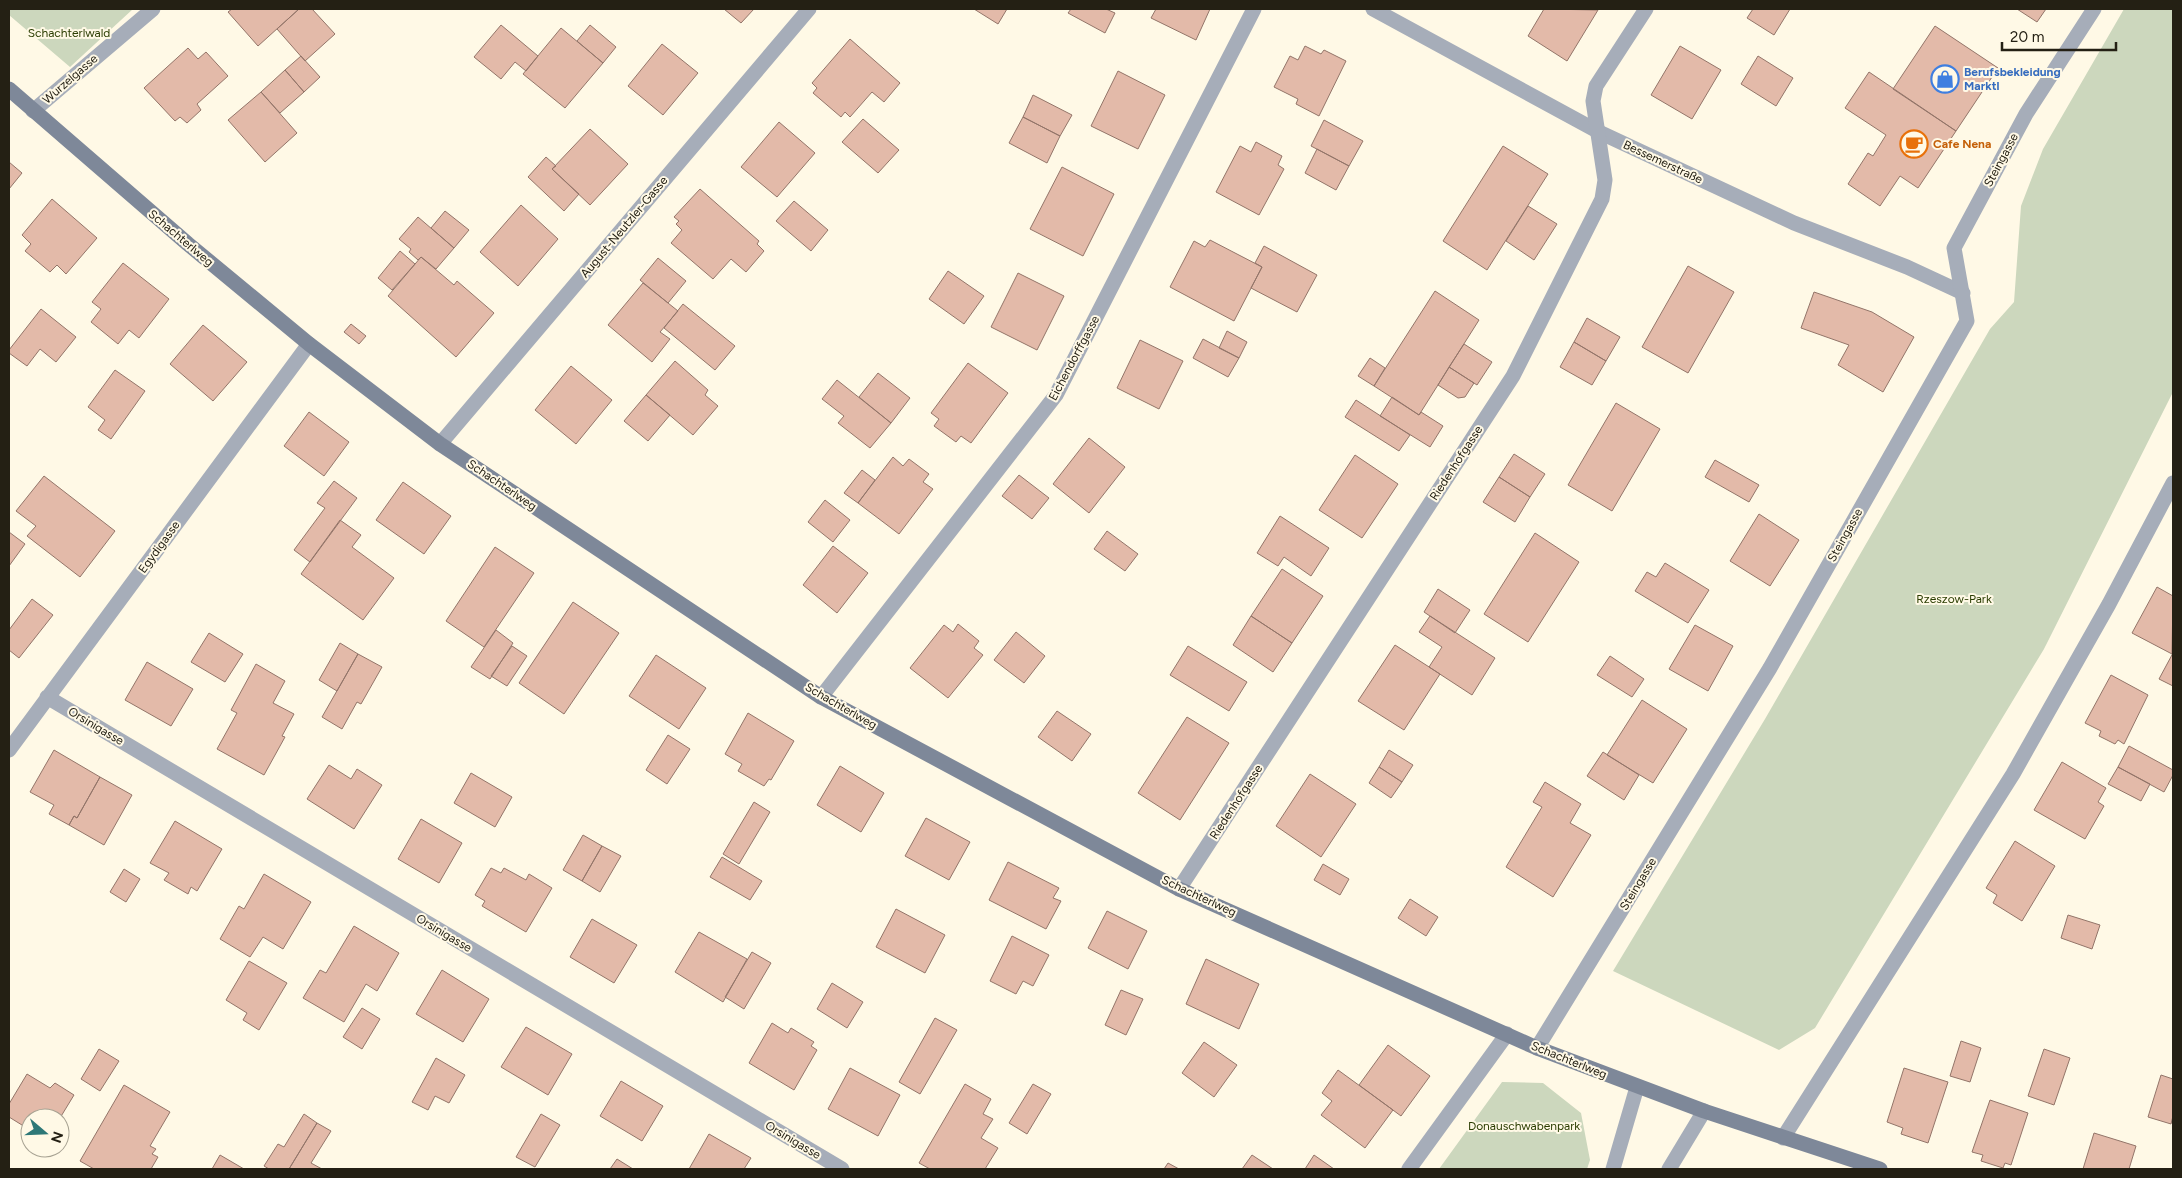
<svg xmlns="http://www.w3.org/2000/svg" width="2182" height="1178" viewBox="0 0 2182 1178" font-family="Figtree,sans-serif">
	<style>
		.green { fill: #ccd7bd }
		.building { fill: #e3baa9; stroke: #937569 }
		.lines { fill: none; stroke-linecap: round; stroke-linejoin: round }
		.lane { stroke: #a6adb9; stroke-width: 15 }
		.street { stroke: #a6adb9; stroke-width: 15 }
		.secondary { stroke: #7e8899; stroke-width: 15 }
		.labels { text-anchor: middle; stroke-width: 4; stroke-linejoin: round; paint-order: stroke }
		.park-label { font-size: 12px; fill: #2c3e03; stroke: #fff9e6 }
		.shop-label { font-size: 12px; font-weight: bold; fill: #366cbe; stroke: #fff9e6; text-anchor: start }
		.street-label { font-size: 12px; fill: #242014; stroke: #fff9e6 }
		.food-label { font-size: 12px; font-weight: bold; fill: #c56008; stroke: #fff9e6; text-anchor: start }
	</style>
	<rect width="100%" height="100%" fill="#fff9e6"/>
	<!-- green -->
	<path class="green" d="M9,9H133L70,67L9,15Z
		M2124,9H2173V392L2044,649L1815,1028L1779,1050L1613,971L1765,719L1990,329L2014,302L2021,206L2043,149Z
		M1502,1082L1543,1083L1581,1113L1590,1160L1587,1169H1439Z"/>
	<!-- building -->
	<path class="building" d="M232,9H299L258,46L228,12Z
		M299,9H312L335,34L305,61L277,29Z
		M724,9H754L741,23Z
		M974,9H1007L998,24Z
		M1071,9H1106L1115,13L1105,33L1068,13Z
		M1156,9H1210L1196,40L1151,18Z
		M1544,9L1598,10L1567,61L1528,36Z
		M1753,9H1790L1774,35L1747,18Z
		M2017,9H2046L2037,22Z
		M501,25L538,56L526,71L515,62L501,79L474,57Z
		M590,25L616,47L603,63L577,41Z
		M1935,26L1998,68L1956,131L1893,89Z
		M561,28L603,63L565,108L523,74Z
		M850,39L900,83L884,102L872,92L850,117L845,112L841,117L813,93L817,88L812,83Z
		M662,44L698,73L663,115L628,86Z
		M1305,46L1321,54L1324,50L1346,61L1319,116L1296,104L1298,99L1274,87L1290,56L1298,60Z
		M1680,46L1721,70L1692,119L1651,95Z
		M188,48L198,59L206,52L228,76L197,104L201,110L187,123L180,117L175,121L144,88Z
		M301,56L320,77L304,92L285,70Z
		M1758,56L1793,78L1776,106L1741,84Z
		M285,70L304,92L280,113L261,92Z
		M1118,71L1165,95L1138,149L1091,126Z
		M1869,72L1956,131L1918,188L1900,176L1880,206L1848,184L1868,153L1873,156L1886,135L1845,108Z
		M261,92L297,133L265,162L228,120Z
		M1033,95L1072,115L1060,136L1023,117Z
		M1023,117L1060,136L1047,163L1009,143Z
		M863,119L899,150L878,173L842,142Z
		M1324,120L1363,141L1349,166L1311,146Z
		M779,122L815,153L777,197L741,167Z
		M590,129L628,164L590,205L552,169Z
		M1256,142L1282,156L1278,165L1284,169L1259,215L1216,192L1240,146L1251,152Z
		M1503,146L1548,174L1487,270L1443,241Z
		M1317,149L1349,166L1336,190L1305,173Z
		M546,157L556,166L552,169L579,194L564,211L528,177Z
		M9,162L22,173L9,189Z
		M1062,167L1114,194L1083,256L1030,229Z
		M700,189L759,241L757,244L764,251L746,272L731,259L713,279L671,243L682,230L676,224L679,221L674,217Z
		M52,199L97,238L66,274L57,265L50,272L25,251L31,244L22,235Z
		M794,201L828,230L811,251L776,221Z
		M521,205L558,239L518,286L480,252Z
		M1528,206L1557,224L1534,260L1506,241Z
		M445,211L469,230L454,248L431,228Z
		M418,217L454,248L436,269L421,257L418,260L409,252L411,249L399,239Z
		M1210,240L1262,267L1234,321L1170,287L1194,241L1205,247Z
		M1264,246L1317,275L1297,312L1251,288L1262,267L1255,263Z
		M400,251L415,264L392,290L378,278Z
		M421,257L454,285L457,281L494,313L456,357L388,296Z
		M658,258L686,281L668,303L640,280Z
		M123,263L169,299L139,338L129,330L118,344L91,322L101,309L92,302Z
		M1688,266L1734,292L1688,373L1642,347Z
		M948,271L984,296L964,324L929,299Z
		M1018,273L1064,296L1037,350L991,327Z
		M643,283L678,311L660,332L670,339L652,362L608,325Z
		M1435,291L1479,320L1419,415L1374,386Z
		M1814,292L1872,312L1914,337L1883,392L1838,365L1849,345L1801,328Z
		M683,304L735,346L715,370L664,328Z
		M41,309L76,337L56,362L40,349L27,366L9,353V350Z
		M1587,318L1620,337L1606,361L1574,342Z
		M351,324L366,336L359,344L344,332Z
		M203,325L247,362L213,401L170,364Z
		M1227,331L1247,342L1239,358L1219,348Z
		M1203,339L1239,358L1228,377L1193,358Z
		M1140,340L1183,361L1159,409L1117,388Z
		M1574,342L1606,361L1592,385L1560,367Z
		M1464,344L1492,362L1477,385L1449,367Z
		M1370,358L1385,368L1374,386L1358,376Z
		M675,361L708,390L705,395L718,406L693,435L646,395Z
		M968,363L1008,393L971,443L961,436L956,442L934,426L939,419L931,413Z
		M571,366L612,400L576,444L535,410Z
		M1449,367L1474,383L1465,397L1458,398L1438,385Z
		M115,370L145,391L111,439L98,430L105,420L88,407Z
		M878,373L910,398L891,423L859,397Z
		M837,380L891,423L870,448L838,423L844,416L822,399Z
		M646,395L670,415L648,441L624,421Z
		M1392,397L1419,415L1421,412L1443,426L1430,447L1380,416Z
		M1356,400L1410,435L1399,451L1345,417Z
		M1616,403L1660,429L1612,511L1568,485Z
		M309,412L349,442L324,476L284,446Z
		M1089,438L1125,467L1089,513L1053,484Z
		M1514,454L1545,474L1530,497L1499,477Z
		M1355,455L1398,484L1362,538L1319,510Z
		M893,457L903,466L909,459L929,474L923,482L933,489L899,534L858,503Z
		M1715,460L1759,485L1749,502L1705,477Z
		M862,470L875,480L858,503L844,493Z
		M1019,475L1049,498L1032,519L1002,496Z
		M44,476L115,531L80,577L27,536L36,526L16,511Z
		M1499,477L1530,497L1515,522L1483,502Z
		M334,481L357,498L310,562L294,550L325,508L317,503Z
		M403,482L451,516L424,554L376,520Z
		M825,500L850,520L833,542L808,522Z
		M1759,514L1799,540L1770,586L1730,561Z
		M1280,516L1329,548L1311,576L1284,557L1278,566L1257,553Z
		M340,520L361,535L352,547L394,578L363,620L301,574Z
		M1107,531L1138,554L1125,571L1094,549Z
		M9,532L25,544L9,566Z
		M1535,533L1579,562L1528,642L1484,614Z
		M833,546L868,573L837,613L803,585Z
		M495,547L534,573L484,647L446,621Z
		M1665,563L1709,590L1688,623L1635,591L1647,572L1656,577Z
		M1282,569L1323,596L1292,643L1251,616Z
		M2157,587L2173,596L2172,654L2132,633Z
		M1438,589L1470,610L1455,633L1424,612Z
		M32,599L53,615L19,658L9,650V630Z
		M573,602L619,633L564,714L519,683Z
		M1251,616L1292,643L1273,672L1233,645Z
		M1430,616L1495,658L1472,695L1429,667L1442,647L1419,632Z
		M958,624L979,641L974,648L983,655L948,698L910,668L944,625L953,632Z
		M1695,625L1733,646L1708,691L1669,669Z
		M496,630L513,643L490,679L471,667Z
		M1016,632L1045,656L1024,683L994,660Z
		M209,633L243,654L225,682L191,662Z
		M340,643L358,654L337,691L319,680Z
		M1395,645L1440,674L1404,730L1358,701Z
		M512,646L527,656L507,686L491,676Z
		M1188,646L1247,682L1229,711L1170,675Z
		M2173,653V686L2159,679Z
		M358,654L382,667L361,704L357,702L342,729L322,717Z
		M656,655L706,688L679,729L629,696Z
		M1610,656L1644,679L1632,697L1597,675Z
		M147,662L193,689L171,726L125,700Z
		M256,664L285,681L273,703L294,714L282,736L285,737L264,775L217,749L237,713L231,710Z
		M2111,675L2148,695L2124,744L2118,740L2115,744L2099,736L2101,731L2085,723Z
		M1642,700L1687,729L1653,783L1607,755Z
		M1057,711L1091,734L1072,761L1038,737Z
		M748,713L794,741L771,780L769,779L764,786L738,771L742,764L725,754Z
		M1187,717L1229,743L1180,820L1138,793Z
		M668,735L690,749L667,784L646,770Z
		M2129,746L2173,770V775L2164,792L2118,767Z
		M54,750L100,777L77,818L74,816L69,825L49,814L54,805L30,792Z
		M1389,750L1413,765L1402,782L1379,767Z
		M1603,752L1639,775L1624,800L1587,776Z
		M2062,762L2106,788L2098,802L2104,806L2085,839L2034,810Z
		M329,765L351,779L357,769L382,785L354,829L307,799Z
		M840,766L884,793L861,832L817,805Z
		M1379,767L1402,782L1391,798L1369,783Z
		M2118,767L2150,784L2141,801L2108,784Z
		M471,773L512,797L495,827L454,803Z
		M1310,774L1356,804L1321,857L1276,826Z
		M100,777L132,795L104,845L69,825L74,816L77,818Z
		M1545,782L1581,804L1570,823L1591,835L1553,897L1506,867L1542,807L1533,802Z
		M754,802L770,812L739,864L723,854Z
		M926,818L970,842L949,880L905,856Z
		M421,819L462,843L439,883L398,859Z
		M175,821L222,849L197,891L191,887L188,894L164,880L169,873L150,863Z
		M583,835L602,846L582,881L563,870Z
		M2015,841L2055,866L2022,921L1993,903L1997,895L1986,888Z
		M602,846L621,856L600,892L582,881Z
		M722,857L762,881L750,900L710,877Z
		M1008,862L1059,888L1053,898L1061,901L1046,929L989,900Z
		M1323,864L1349,879L1340,895L1314,880Z
		M491,868L501,873L504,868L526,880L529,874L552,888L526,932L482,906L485,901L475,895Z
		M124,869L140,879L126,902L110,892Z
		M264,874L311,902L283,949L263,937L250,957L220,939L239,906L244,909Z
		M1410,899L1438,917L1426,936L1398,918Z
		M896,909L945,935L925,973L876,947Z
		M1107,911L1147,931L1128,969L1088,948Z
		M2068,915L2100,925L2092,949L2061,938Z
		M592,919L637,945L614,983L570,957Z
		M354,926L399,953L377,991L366,984L344,1022L303,998L320,970L326,973Z
		M699,932L747,959L723,1002L675,972Z
		M1012,936L1049,955L1033,986L1023,981L1016,994L990,981Z
		M752,952L771,963L744,1009L725,997Z
		M1206,959L1259,984L1239,1029L1186,1004Z
		M249,961L287,983L259,1030L243,1020L247,1013L226,1000Z
		M442,970L489,999L463,1042L416,1014Z
		M832,983L863,1002L847,1028L817,1009Z
		M1121,990L1143,999L1126,1035L1105,1025Z
		M362,1008L380,1019L362,1049L343,1037Z
		M935,1018L957,1030L920,1094L899,1082Z
		M772,1023L788,1033L791,1028L814,1042L811,1046L817,1050L794,1090L749,1063Z
		M526,1027L572,1054L548,1095L501,1067Z
		M1961,1041L1981,1048L1970,1082L1950,1076Z
		M1204,1042L1237,1065L1214,1097L1182,1073Z
		M1388,1045L1430,1076L1401,1116L1359,1085Z
		M99,1049L119,1061L100,1091L81,1079Z
		M2044,1049L2070,1058L2054,1105L2028,1096Z
		M436,1058L465,1075L449,1103L435,1096L428,1110L412,1102Z
		M850,1068L900,1095L878,1136L828,1109Z
		M1904,1068L1948,1082L1928,1143L1901,1134L1903,1128L1887,1122Z
		M1338,1070L1393,1110L1365,1148L1321,1115L1332,1101L1322,1093Z
		M27,1074L50,1088L55,1083L74,1095L60,1118H30V1130L9,1117V1104Z
		M2161,1075L2173,1079V1116L2171,1124L2148,1117Z
		M621,1081L663,1106L642,1141L600,1116Z
		M965,1084L991,1099L983,1114L993,1119L981,1138L998,1148L985,1169H930L919,1163Z
		M1033,1084L1051,1094L1027,1134L1009,1123Z
		M124,1085L170,1112L150,1146L156,1149L152,1154L158,1157L151,1169H94L80,1161Z
		M1990,1100L2028,1113L2011,1165L2005,1163L2003,1168L1981,1161L1983,1155L1972,1152Z
		M304,1114L317,1123L289,1169H269L264,1166L278,1144L284,1147Z
		M541,1114L560,1125L535,1167L516,1157Z
		M317,1123L331,1131L311,1163L322,1169H289Z
		M2094,1133L2136,1146L2129,1169H2083Z
		M709,1134L751,1158L744,1169H689Z
		M220,1155L244,1169H212Z
		M1252,1155L1273,1169H1242Z
		M1314,1155L1334,1169H1305Z
		M617,1159L633,1169H610Z
		M1168,1163L1179,1169H1164Z"/>
	<g class="lines">
		<!-- lane -->
		<path class="lane" d="M1373,9L1599,132L1794,223L1907,267L1963,293"/>
		<!-- street -->
		<path class="street" d="M33,111L153,9
			M440,444L809,9
			M47,697L842,1169
			M821,697L1056,395L1254,9
			M9,750L309,344
			M1179,889L1513,376L1602,199L1605,180L1593,101L1596,86L1646,9
			M1537,1048L1770,668L1967,321L1954,248L2026,114L2094,9
			M1783,1138L2013,774L2109,604L2173,483
			M1409,1169L1507,1034
			M1613,1169L1637,1087
			M1669,1169L1704,1111"/>
		<!-- secondary -->
		<path class="secondary" d="M9,89L188,244L309,344L440,444L821,697L1179,889L1537,1048L1704,1111L1880,1169"/>
	</g>
	<!-- icons -->
	<defs>
		<g id="shop-ring" transform="scale(1.4375)"><circle r="9.5" fill="#fff9e6" stroke="#3f7fe0" stroke-width="1.5"/><path d="M-5-2.5h2.3a2.7 3.5 0 0 1 5.4 0H5L5.5 6h-11ZM-1.5-2.5h3a1.5 2.3 0 0 0-3 0Z" fill="#3f7fe0"/></g>
		<g id="cafe-ring" transform="scale(1.4375)"><circle r="9.5" fill="#fff9e6" stroke="#e8710a" stroke-width="1.5"/><path d="M-5.5-4.5H6V0H3Q3 3.5 0 3.5H-2.5Q-5.5 3.5-5.5 0ZM3-3.2v2h1.7v-2ZM-6 4.5H4V6H-6Z" fill="#e8710a"/></g>
	</defs>
	<g fill-rule="evenodd">
		<use href="#shop-ring" x="1945" y="79"/>
		<use href="#cafe-ring" x="1914" y="144"/>
	</g>
	<g class="labels">
		<!-- park labels -->
		<g class="park-label">
			<text x="69" y="37">Schachterlwald</text>
			<text x="1954" y="603">Rzeszow-Park</text>
			<text x="1524" y="1130">Donauschwabenpark</text>
		</g>
		<!-- shop labels -->
		<g class="shop-label">
			<text x="1964" y="76">Berufsbekleidung<tspan x="1964" dy="14">Marktl</tspan></text>
		</g>
		<!-- street labels -->
		<g class="street-label">
			<text transform="translate(70 79) rotate(-41)" y="4">Wurzelgasse</text>
			<text transform="translate(2001 160) rotate(-62)" y="4">Steingasse</text>
			<text transform="translate(1663 162) rotate(25)" y="4">Bessemerstraße</text>
			<text transform="translate(624 227) rotate(-50)" y="4">August-Neutzler-Gasse</text>
			<text transform="translate(181 238) rotate(40)" y="4">Schachterlweg</text>
			<text transform="translate(1074 358) rotate(-62)" y="4">Eichendorffgasse</text>
			<text transform="translate(1456 463) rotate(-57)" y="4">Riedenhofgasse</text>
			<text transform="translate(502 485) rotate(34)" y="4">Schachterlweg</text>
			<text transform="translate(1845 535) rotate(-61)" y="4">Steingasse</text>
			<text transform="translate(159 547) rotate(-54)" y="4">Egydigasse</text>
			<text transform="translate(841 706) rotate(30)" y="4">Schachterlweg</text>
			<text transform="translate(96 726) rotate(31)" y="4">Orsinigasse</text>
			<text transform="translate(1236 802) rotate(-57)" y="4">Riedenhofgasse</text>
			<text transform="translate(1638 884) rotate(-59)" y="4">Steingasse</text>
			<text transform="translate(1199 896) rotate(25)" y="4">Schachterlweg</text>
			<text transform="translate(444 933) rotate(31)" y="4">Orsinigasse</text>
			<text transform="translate(1569 1060) rotate(22)" y="4">Schachterlweg</text>
			<text transform="translate(793 1140) rotate(31)" y="4">Orsinigasse</text>
		</g>
		<!-- food labels -->
		<g class="food-label">
			<text x="1933" y="148">Cafe Nena</text>
		</g>
	</g>
	<!-- border -->
	<rect width="2182" height="1178" fill="none" stroke="#242014" stroke-width="20"/>
	<!-- north arrow -->
	<g transform="translate(45 1133) rotate(109)"><circle r="24" fill="#fff9e6" stroke="#a7a292"/>
	<path d="M0-4L9 19L0 12L-9 19Z" fill="#2e7877"/>
	<text y="-8" font-size="14" font-weight="bold" text-anchor="middle" fill="#242014">N</text>
	</g>
	<!-- scale -->
	<path d="M2002 42v8h114v-8" fill="none" stroke="#242014" stroke-width="2.5"/>
	<text x="2010" y="42" font-size="15" fill="#242014" stroke="#fff9e6" stroke-width="4" paint-order="stroke">20 m</text>
</svg>
